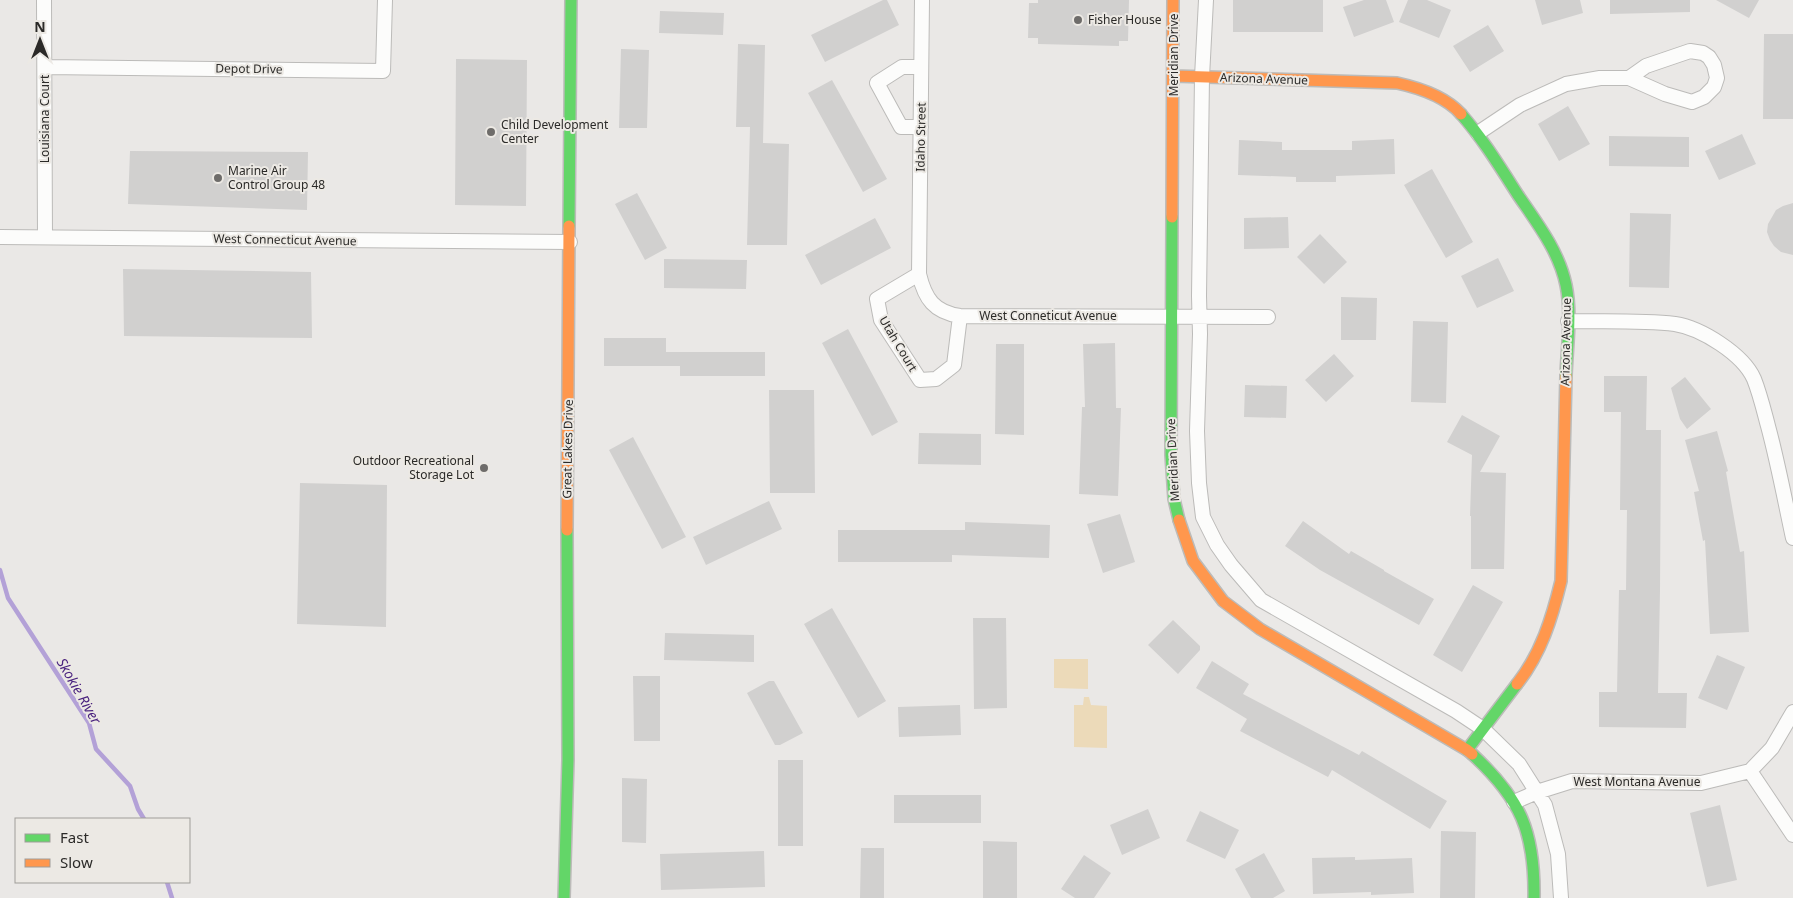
<svg xmlns="http://www.w3.org/2000/svg" width="1793" height="898" viewBox="0 0 1793 898" font-family="'Noto Sans',sans-serif">
	<style>
		.green { fill: #ecdab9 }
		.lines { fill: none; stroke-linecap: round; stroke-linejoin: round }
		.stream { stroke: #b3a1d7; stroke-width: 4.5 }
		.building { fill: #d1d0cf }
		.street-casing { stroke: #bcbbb9; stroke-width: 16 }
		.fast-casing { stroke: #bcbbb9; stroke-width: 14 }
		.slow-casing { stroke: #bcbbb9; stroke-width: 14 }
		.street { stroke: #fcfcfb; stroke-width: 14 }
		.fast { stroke: #63d668; stroke-width: 11 }
		.slow { stroke: #ff974d; stroke-width: 11 }
		.poi-dot { fill: #6e6c6a; stroke: #ece9e4; stroke-width: 2 }
		.labels { text-anchor: middle; stroke-width: 4; stroke-linejoin: round; paint-order: stroke }
		.poi-label { font-size: 12px; fill: #2b2a28; stroke: #ece9e4; text-anchor: start }
		.street-label { font-size: 12px; fill: #2b2a28; stroke: #ece9e4 }
		.water-label { font-size: 14px; font-style: italic; fill: #4a237f; stroke: #ece9e4 }
	</style>
	<rect width="100%" height="100%" fill="#eae8e6"/>
	<!-- green -->
	<path class="green" d="M1054,659H1088V689L1054,688Z
		M1084,697H1089L1091,705L1107,706V748L1074,747V705H1083Z"/>
	<g class="lines">
		<!-- stream -->
		<path class="stream" d="M0,570L8,598L89,723L96,749L130,786L138,809L144,819
			M167,882L172,898"/>
	</g>
	<!-- building -->
	<path class="building" d="M883,0H887L899,25L825,62L811,35Z
		M1038,0H1129L1128,41H1119V46L1038,44V38H1028L1029,3H1038Z
		M1233,0H1323V32H1233Z
		M1364,0H1386L1394,22L1354,37L1343,7Z
		M1408,0H1427L1451,10L1439,38L1399,22Z
		M1535,0H1580L1583,13L1542,25Z
		M1610,0H1690V12L1610,14Z
		M1716,0H1759L1749,18Z
		M660,11L724,13L723,35L659,33Z
		M1488,25L1504,51L1470,72L1453,46Z
		M1764,34H1793V119H1763Z
		M738,44L765,45L763,143L789,144L787,245H747L750,127H736Z
		M621,49L649,50L647,128H619Z
		M456,59L527,60L526,206L455,205Z
		M832,80L887,179L863,192L808,93Z
		M1568,106L1590,144L1559,161L1538,124Z
		M1742,134L1756,164L1719,180L1705,151Z
		M1609,136L1689,137V167L1609,166Z
		M1394,139L1395,174L1336,176V182H1296V177L1238,175L1239,140L1282,142V150H1352V141Z
		M130,151L308,152L307,210L128,204Z
		M1432,169L1473,242L1446,258L1404,185Z
		M637,193L667,248L645,260L615,204Z
		M1793,203V255L1781,252L1774,246L1770,240L1767,232L1768,224L1776,210L1783,206Z
		M1630,213L1671,214L1669,288L1629,287Z
		M1288,217L1289,248L1244,249V218Z
		M875,218L891,248L821,285L805,255Z
		M1320,234L1347,262L1324,284L1297,257Z
		M1498,258L1514,291L1477,308L1461,276Z
		M664,259L747,260L746,289L664,288Z
		M123,269L311,272L312,338L124,336Z
		M1341,297L1377,298L1376,340H1341Z
		M1413,321L1448,322L1446,403L1411,402Z
		M848,329L898,422L872,436L822,343Z
		M604,338H666V352H765V376H680V366H604Z
		M1115,343L1116,408H1121L1118,496L1079,494L1082,407H1085L1083,344Z
		M996,344H1024V435L995,434Z
		M1334,354L1354,376L1326,402L1305,380Z
		M1604,376H1647L1646,430H1661L1660,591L1658,693H1687L1686,728L1599,727V692H1617L1619,590H1626L1627,510H1620L1621,412H1604Z
		M1685,377L1711,409L1687,429L1680,419L1671,388Z
		M1245,385L1287,386L1286,418L1244,417Z
		M769,390H814L815,493H770Z
		M1462,415L1500,436L1480,472L1506,473L1504,569H1471V516H1470L1472,455L1447,442Z
		M1717,431L1728,471L1726,472L1740,552L1744,551L1749,632L1710,634L1705,540L1703,541L1694,492L1699,491L1685,440Z
		M919,433L981,434V465L918,464Z
		M633,437L686,537L662,549L609,450Z
		M300,483L387,485L386,627L297,624Z
		M769,501L782,529L706,565L693,537Z
		M1120,514L1135,562L1103,573L1087,524Z
		M1303,521L1349,554L1351,551L1384,570V571L1434,599L1419,625L1320,570L1285,546Z
		M965,522L1050,525L1049,558L952,555V562H838V530H965Z
		M1473,585L1503,602L1462,672L1433,655Z
		M832,608L886,701L858,718L804,624Z
		M973,618H1006L1007,708L974,709Z
		M1173,620L1200,646V650L1178,674L1148,645Z
		M665,633L754,635V662L664,660Z
		M1717,655L1745,667L1727,710L1698,698Z
		M1212,661L1249,684L1243,694L1359,755L1362,751L1447,801L1430,829L1332,770L1328,777L1240,731L1247,719L1196,688Z
		M633,676H660V741H634Z
		M769,681H774L803,733L780,745H775L747,693Z
		M960,705L961,735L899,737L898,707Z
		M778,760H803V846H778Z
		M622,778L647,779L646,843L622,842Z
		M894,795H981V823H894Z
		M1720,805L1737,880L1707,887L1690,813Z
		M1148,809L1160,838L1122,855L1110,825Z
		M1200,811L1239,830L1225,859L1186,841Z
		M1441,831L1476,832L1475,898H1440Z
		M983,841L1017,842V898H983Z
		M861,848H884V898H860Z
		M764,851L765,887L661,890L660,854Z
		M1264,853L1285,891L1273,898H1251L1235,869Z
		M1084,855L1111,873L1094,898H1075L1061,889Z
		M1355,857V860L1412,858L1414,893L1371,895V892L1313,894L1312,858Z"/>
	<g class="lines">
		<!-- street casing -->
		<g class="street-casing">
			<path id="street" d="M44,0L45,237
				M922,0L919,274C925,299 934,312 960,316L1268,317
				M1206,0L1202,77L1199,296L1200,334L1197,431L1199,483L1203,517L1217,545L1231,565L1261,600L1456,711L1483,729L1519,764L1545,805L1558,854L1561,898
				M45,67L383,71L385,0
				M921,127H901L877,83L902,67H921
				M1478,133L1520,105L1566,84L1600,78H1629L1665,94L1692,102L1704,97L1714,87L1717,78L1714,65L1709,57L1703,53L1690,51L1646,66L1629,78
				M0,237L570,242
				M919,274L877,299L881,320L920,380L936,379L954,365L960,316
				M1568,321C1603,322 1640,320 1675,324C1701,328 1743,354 1754,379C1760,394 1764,411 1768,426C1778,463 1785,501 1793,538
				M1750,771L1793,835
				M1514,802L1537,792L1572,781L1701,783L1750,771L1772,748L1793,712"/>
		</g>
		<!-- fast casing -->
		<g class="fast-casing">
			<path id="fast" d="M1461,114C1483,139 1500,167 1518,195C1537,223 1559,251 1566,285C1572,314 1567,347 1566,376
				M1172,217L1171,455L1174,499L1179,520
				M569,226L571,0
				M1467,750L1517,684
				M1472,754C1521,799 1535,832 1534,898
				M564,898L568,760L567,530"/>
		</g>
		<!-- slow casing -->
		<g class="slow-casing">
			<path id="slow" d="M1174,76L1397,83C1420,88 1445,96 1461,114
				M1172,217L1173,0
				M1179,520L1193,561L1223,601L1260,629L1467,750L1472,754
				M567,530L569,226
				M1517,684C1541,654 1552,618 1561,581L1566,376"/>
		</g>
		<!-- street -->
		<use href="#street" class="street"/>
		<!-- fast -->
		<use href="#fast" class="fast"/>
		<!-- slow -->
		<use href="#slow" class="slow"/>
	</g>
	<!-- markers -->
	<g class="poi-dot">
		<circle cx="1078" cy="20" r="5"/>
		<circle cx="491" cy="132" r="5"/>
		<circle cx="218" cy="178" r="5"/>
		<circle cx="484" cy="468" r="5"/>
	</g>
	<g class="labels">
		<!-- poi labels -->
		<g class="poi-label">
			<text x="1088" y="24">Fisher House</text>
			<text x="501" y="129">Child Development<tspan x="501" dy="14">Center</tspan></text>
			<text x="228" y="175">Marine Air<tspan x="228" dy="14">Control Group 48</tspan></text>
			<text x="474" y="465" text-anchor="end">Outdoor Recreational<tspan x="474" dy="14">Storage Lot</tspan></text>
		</g>
		<!-- street labels -->
		<g class="street-label">
			<text transform="translate(1174 55) rotate(-90)" y="4">Meridian Drive</text>
			<text transform="translate(249 69) rotate(1)" y="4">Depot Drive</text>
			<text transform="translate(1264 79) rotate(2)" y="4">Arizona Avenue</text>
			<text transform="translate(45 119) rotate(-90)" y="4">Louisiana Court</text>
			<text transform="translate(921 137) rotate(-89)" y="4">Idaho Street</text>
			<text transform="translate(285 240) rotate(1)" y="4">West Connecticut Avenue</text>
			<text x="1048" y="320">West Conneticut Avenue</text>
			<text transform="translate(1566 342) rotate(-89)" y="4">Arizona Avenue</text>
			<text transform="translate(898 344) rotate(59)" y="4">Utah Court</text>
			<text transform="translate(568 449) rotate(-89)" y="4">Great Lakes Drive</text>
			<text transform="translate(1173 460) rotate(-93)" y="4">Meridian Drive</text>
			<text x="1637" y="786">West Montana Avenue</text>
		</g>
		<!-- water labels -->
		<g class="water-label">
			<text transform="translate(79 691) rotate(60)" y="5">Skokie River</text>
		</g>
	</g>
	<!-- legend -->
	<rect x="15" y="818" width="175" height="65" fill="#ece9e4" stroke="#9f9d99"/>
	<rect x="25" y="834" width="25" height="8" fill="#63d668" stroke="#9f9d99"/>
	<text x="60" y="843" font-size="15" fill="#2b2a28">Fast</text>
	<rect x="25" y="859" width="25" height="8" fill="#ff974d" stroke="#9f9d99"/>
	<text x="60" y="868" font-size="15" fill="#2b2a28">Slow</text>
	<!-- north arrow -->
	<g transform="translate(40 40)" stroke="#ece9e4" stroke-width="4" paint-order="stroke">
	<path d="M0-4L9 19L0 12L-9 19Z" fill="#2b2a28"/>
	<text y="-8" font-size="14" font-weight="bold" text-anchor="middle" fill="#2b2a28">N</text>
	</g>
</svg>
